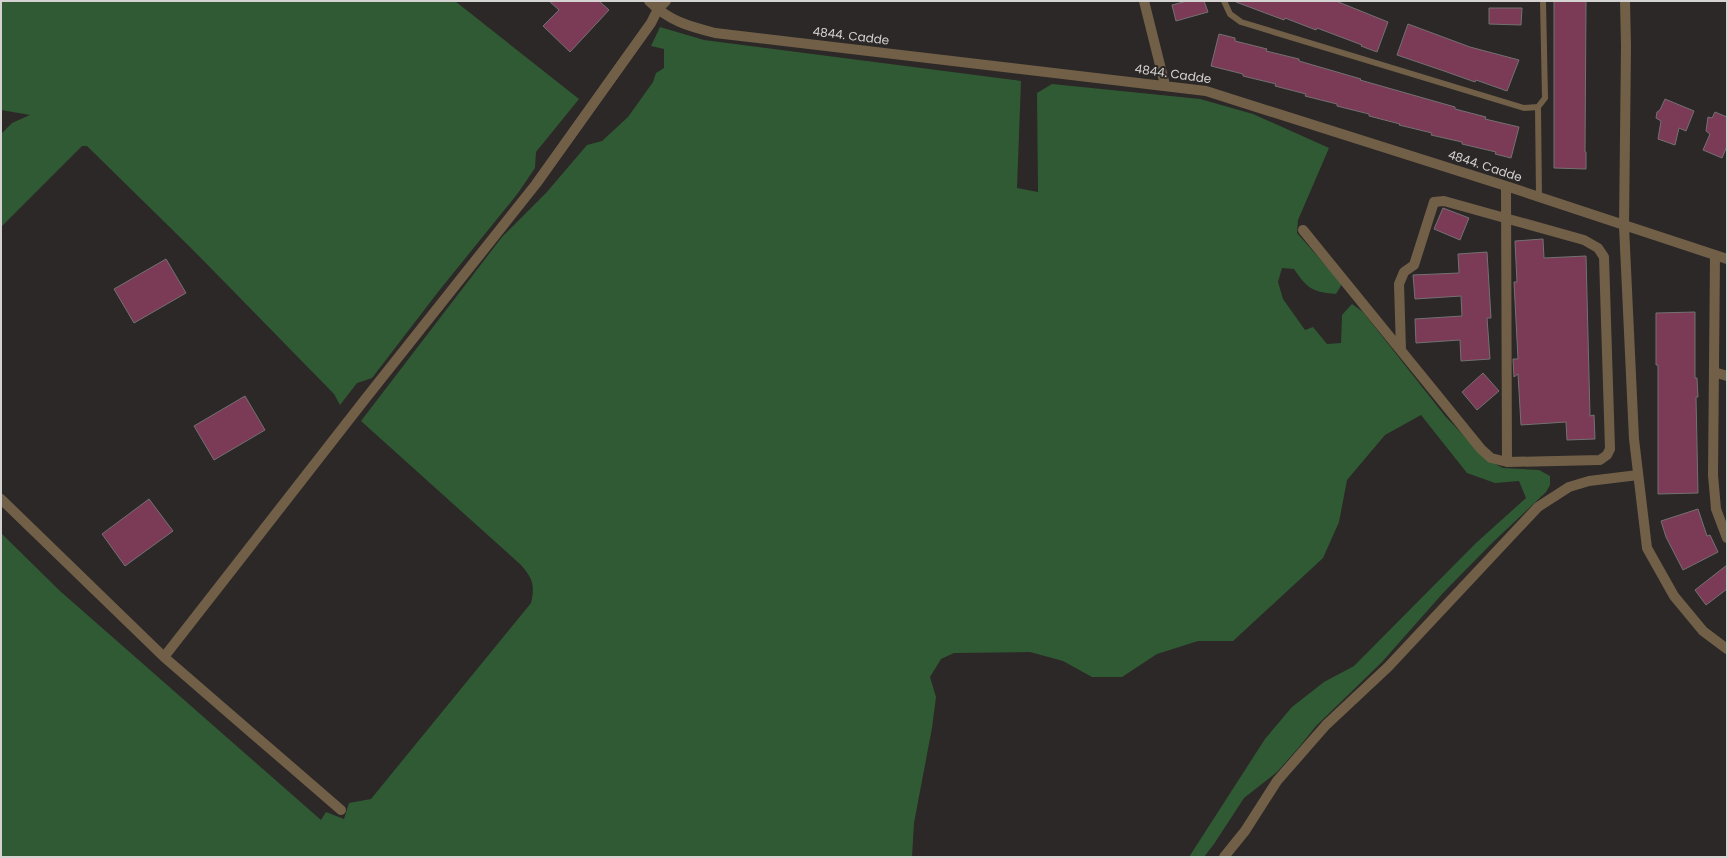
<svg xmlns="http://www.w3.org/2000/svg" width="1728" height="858" viewBox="0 0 1728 858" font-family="Poppins,sans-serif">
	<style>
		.green { fill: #305a33 }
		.building { fill: #7b3a55; stroke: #747172 }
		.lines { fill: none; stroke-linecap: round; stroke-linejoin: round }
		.lane { stroke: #716047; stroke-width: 6 }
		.street { stroke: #716047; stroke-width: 10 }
		.labels { text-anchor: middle; stroke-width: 4; stroke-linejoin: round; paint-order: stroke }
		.street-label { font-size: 12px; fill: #d5d3d2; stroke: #2b2827 }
	</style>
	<rect width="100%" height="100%" fill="#2b2827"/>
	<!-- green -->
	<path class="green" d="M1,1H455L579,99L536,152L535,168L518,193L438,292L372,378L357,383L340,405L334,394L195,252L87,146H82L1,227V134L12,123L30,115L1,110Z
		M660,27L704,40L1021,81L1017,188L1038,192L1037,93L1052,84L1200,99L1253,114L1329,148L1298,220L1297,233L1342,284L1336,294C1312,292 1307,288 1294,269L1282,268L1278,282L1283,299L1305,330L1313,327L1327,344L1341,343L1342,315L1352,304L1363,312L1445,416L1487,460L1503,468L1539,470L1550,476V485L1546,492L1491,544L1443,593L1382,662L1316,726L1300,746L1277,772L1244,798L1214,844L1204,857H1189L1265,739L1292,707L1324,682L1354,666L1476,543L1526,498L1519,481L1495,483L1467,473L1421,415L1385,435L1347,480L1339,522L1323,558L1233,641H1198L1157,654L1122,677H1092L1063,661L1030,652L954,653L941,659L930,677L936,697L932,728L914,823L912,857H1V533L60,591L321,820L326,812L344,819L349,803L371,799L531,603C535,585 533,579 521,565L361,421L502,237L546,193L587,145L602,141L628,117L653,82L656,73L664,68V49L651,46Z"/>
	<!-- building -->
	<path class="building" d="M549,1H599L609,10L570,52L543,26L559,10Z
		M1187,1H1204L1208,12L1176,21L1172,5Z
		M1236,1H1336L1388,22L1377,52L1361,46L1362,45L1317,28L1316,30L1285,18L1284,20L1236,2Z
		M1554,1H1586L1585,152H1586V169L1554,168Z
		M1489,8H1522L1521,25L1489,24Z
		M1408,24L1470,47L1519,60L1507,91L1476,80L1475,82L1444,71L1397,55Z
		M1219,34L1235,38V41L1267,49L1266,51L1299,59V61L1361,79L1360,80L1455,107V109L1486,117L1485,119L1519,127L1511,158L1495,154L1496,152L1462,144V142L1431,135L1432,133L1399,125L1400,124L1369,116V114L1337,106V104L1305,96L1306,94L1275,86L1276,84L1243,76V74L1211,66Z
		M1665,99L1694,111L1686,131L1679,128L1675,145L1658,139L1661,121L1656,118L1657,112L1660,110Z
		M1715,112L1727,117V146L1722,158L1703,150L1710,134L1706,131L1708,117L1712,118Z
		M1443,208L1469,218L1460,240L1434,229Z
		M1543,239L1544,258L1586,256L1590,416L1594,415L1595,439L1567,440L1566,422L1521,425L1518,374L1514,377L1513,359H1518L1514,282H1517L1515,241Z
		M1487,252L1491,318H1487L1490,359L1461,361L1460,340L1416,343L1415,319L1462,316L1461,296L1415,299L1413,275L1459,273L1458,254Z
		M166,259L186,293L134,323L114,289Z
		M1695,312V378H1697L1698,397H1696L1698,493L1658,494V365H1656V313Z
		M1483,373L1499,391L1477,410L1462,392Z
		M245,396L265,430L214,460L194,426Z
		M149,499L173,531L125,566L102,534Z
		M1698,509L1707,536L1710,535L1718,552L1683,570L1666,537L1661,521Z
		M1727,565V589L1706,605L1695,590Z"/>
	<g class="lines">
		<!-- lane -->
		<path class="lane" d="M1224,1L1230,14L1241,22L1524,108L1538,107
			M1539,197L1538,107L1545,98L1543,1"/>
		<!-- street -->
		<path class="street" d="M649,1C669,21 688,26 715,33L1206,91L1506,186L1727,259
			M1144,1L1165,85
			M1625,1L1626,46L1624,226L1634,439L1647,548L1674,596L1703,631L1727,649
			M1506,186L1507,462
			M1303,230L1481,449L1491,458L1507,462L1600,460L1607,455L1610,449L1604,257L1598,248L1584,240L1444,201L1434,202L1414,265L1404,272L1399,284L1401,350
			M1715,255L1713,475L1716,509L1727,538
			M1714,372L1727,376
			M1,499L164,657L341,810
			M164,657L366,398L536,184L651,23L658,9L666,1
			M1224,857L1245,831L1277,781L1326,725L1388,667L1538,507L1569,487L1589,481L1638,475"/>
	</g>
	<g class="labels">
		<!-- street labels -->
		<g class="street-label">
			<text transform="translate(851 36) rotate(7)" y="4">4844. Cadde</text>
			<text transform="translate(1173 74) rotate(8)" y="4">4844. Cadde</text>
			<text transform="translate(1485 166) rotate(18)" y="4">4844. Cadde</text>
		</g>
	</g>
	<!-- border -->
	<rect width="1728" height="858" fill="none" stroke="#d5d3d2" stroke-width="4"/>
</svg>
